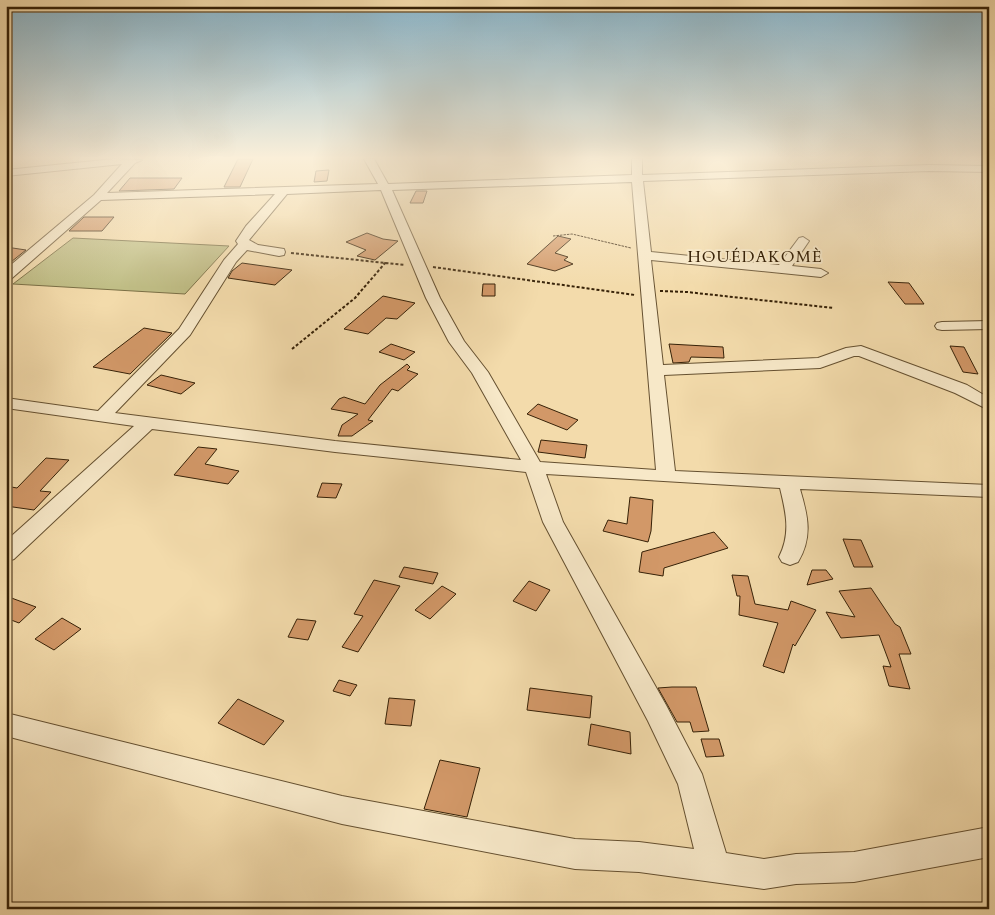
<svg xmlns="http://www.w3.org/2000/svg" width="995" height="915" viewBox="0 0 995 915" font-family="Cardo,serif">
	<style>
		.green { fill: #c0be86; stroke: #7b7046 }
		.building { fill: #d29868; stroke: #362107 }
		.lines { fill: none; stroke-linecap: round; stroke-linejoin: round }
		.minor-casing { stroke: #655030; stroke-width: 2 }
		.path-far1 { stroke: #362107; stroke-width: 1; stroke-dasharray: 2.5 1; stroke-linecap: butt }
		.path { stroke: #362107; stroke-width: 2; stroke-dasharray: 3 2; stroke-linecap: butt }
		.minor { fill: #f7e8c8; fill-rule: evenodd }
		.labels { text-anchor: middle; stroke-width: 4; stroke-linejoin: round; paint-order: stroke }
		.far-quarter-label { font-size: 16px; letter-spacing: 1px; fill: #362107; stroke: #f7e8c8 }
	</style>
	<rect width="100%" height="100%" fill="#f3dbab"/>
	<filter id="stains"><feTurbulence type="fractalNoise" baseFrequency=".004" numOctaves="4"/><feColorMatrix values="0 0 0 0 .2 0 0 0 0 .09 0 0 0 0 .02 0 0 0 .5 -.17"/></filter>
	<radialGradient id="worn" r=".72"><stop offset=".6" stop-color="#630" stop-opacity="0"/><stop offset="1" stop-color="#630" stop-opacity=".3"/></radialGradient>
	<!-- green -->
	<path class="green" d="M73,238L229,246L185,294L13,284Z"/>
	<!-- building -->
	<path class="building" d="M238,159H253L240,187H224Z
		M329,170L327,181L314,182L316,171Z
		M130,178H182L174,189L119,191Z
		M416,191H427L423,203H410Z
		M84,217H114L102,231H69Z
		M367,233L383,239L398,241L375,260L357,256L366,250L346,242Z
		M558,236L571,239L555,253L568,257L564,260L573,264L555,271L527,264Z
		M6,247L26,250L6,266Z
		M242,263L292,270L275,285L228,278L232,271Z
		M888,282L909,283L924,304H905Z
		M483,284H495V296H482Z
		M383,296L415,303L397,319L386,318L368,334L344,329Z
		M144,328L172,333L130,374L93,367Z
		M391,344L415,352L404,360L379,352Z
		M669,344L723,347L724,358L691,357L689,362L673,363Z
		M950,346L964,347L978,374L963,372Z
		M407,364L410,367L407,370L418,374L398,391L392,389L368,420L373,421L352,436H338L342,425L358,414L331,409L339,399L344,397L365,404L380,385Z
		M161,375L195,383L181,394L147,385Z
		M538,404L578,420L567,430L527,414Z
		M541,440L587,445L585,458L538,452Z
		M198,447L217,449L205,464L239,471L228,484L174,475Z
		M46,458L69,460L40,491L51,492L34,510L6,506V486L17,488Z
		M322,483L342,484L336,498L317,497Z
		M630,497L653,500L651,531L648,542L603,531L608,520L627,524Z
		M714,532L728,548L664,568L663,576L639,572L642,552Z
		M843,539L861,540L873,567H854Z
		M404,567L438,573L433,584L399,577Z
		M812,570H826L833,579L807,585Z
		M732,575L748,576L755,604L788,610L791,601L816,610L795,646L793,644L784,673L763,666L778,623L739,615L740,596H737Z
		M374,580L400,586L358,652L342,647L363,616L354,614Z
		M529,581L550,590L536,611L513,601Z
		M442,586L456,594L430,619L415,610Z
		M871,588L895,624L900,627L911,654H899L910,689L889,686L883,666L891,667L879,635L841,638L826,612L855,617L839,591Z
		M6,596L36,607L19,623L6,618Z
		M62,618L81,629L54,650L35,639Z
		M297,619L316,621L308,640L288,637Z
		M339,680L357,685L350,696L333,691Z
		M672,687H696L709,731L693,732L690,722H677L658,688Z
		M530,688L592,696L590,718L527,710Z
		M389,698L415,700L411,726L385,724Z
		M238,699L284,721L264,745L218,723Z
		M591,724L630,732L631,754L588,745Z
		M701,739H719L724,756L706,757Z
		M440,760L480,768L467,817L424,809Z"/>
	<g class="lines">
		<!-- minor casing -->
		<g class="minor-casing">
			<path id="minor" d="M114,159L142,160L135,163L107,193L378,184L364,159H374L388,184L632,175V159H642V175L929,165L989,166V172L929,171L643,181L651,252L779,265L799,238L803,237L809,241L792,266L821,269L828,273L821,277L651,260L663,365L818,358L846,348L861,346L967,385L989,398V410L955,393L859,356H854L820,368L664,375L675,471L989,485V497L800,489C808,516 813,537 798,562L790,565L782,562L779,557C791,533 786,513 780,488L546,474L563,522L666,705L702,774L726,853L764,859L796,854L854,852L989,827V857L854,882L796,884L764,889L639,872L575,869L342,824L6,736V713L342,796L575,839L639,842L694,849L678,784L648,721L543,522L526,472L335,452L152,429L14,559L6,562V541L134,426L6,408V398L98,411L179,329L224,260L238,244L236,241L246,226L275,194L101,200L11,279L6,280V269L94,195L122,164L6,176V170ZM632,182L656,470L540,462L488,372L464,341L440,298L392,190ZM381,190L426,298L449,342L472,373L521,460L335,441L115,413L190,335L236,262L247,250L279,256L284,255L285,252L284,249L258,245L249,240L287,194Z
				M989,321V329L942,330L937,329L935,326L937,323L942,322Z"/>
		</g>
		<!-- path-far1 -->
		<path class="path-far1" d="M553,236L572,234L631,248"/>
		<!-- path -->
		<path class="path" d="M291,253L405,265
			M433,267L635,295
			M660,291L687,292L834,308
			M292,349L355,298L386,262"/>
		<!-- minor -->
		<use href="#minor" class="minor"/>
	</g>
	<!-- sky -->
	<linearGradient id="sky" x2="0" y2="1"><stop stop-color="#89b7ce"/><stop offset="0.55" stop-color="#faefd9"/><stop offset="1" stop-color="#faefd9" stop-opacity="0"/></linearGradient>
	<rect width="995" height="287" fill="url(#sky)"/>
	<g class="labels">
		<!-- far-quarter labels -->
		<g class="far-quarter-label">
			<text x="755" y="262">HOUÉDAKOMÈ</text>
		</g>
	</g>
	<!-- margin -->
	<rect width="995" height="915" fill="none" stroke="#f3dbab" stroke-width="25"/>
	<rect x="8" y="8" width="980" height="900" fill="none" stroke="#362107" stroke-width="2.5"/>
	<rect x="12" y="12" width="970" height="890" fill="none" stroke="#362107"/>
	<rect width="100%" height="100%" filter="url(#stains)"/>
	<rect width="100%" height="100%" fill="url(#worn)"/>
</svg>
